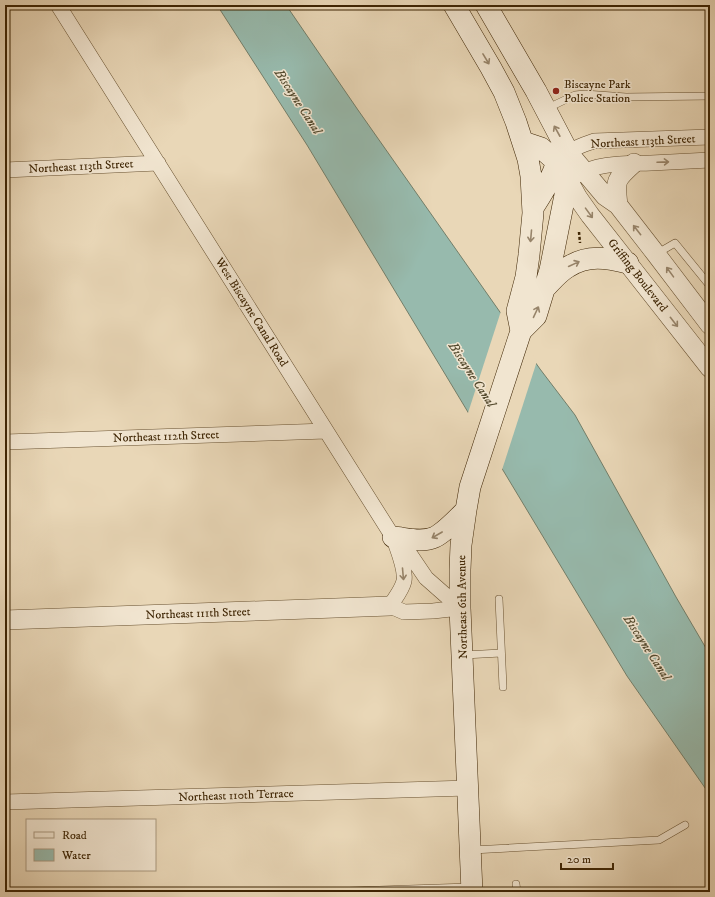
<svg xmlns="http://www.w3.org/2000/svg" width="715" height="897" viewBox="0 0 715 897" font-family="'IM FELL DW Pica',serif">
	<style>
		.water { fill: #97baad; stroke: #737e69 }
		.pier { fill: #e9d7b7 }
		.lines { fill: none; stroke-linecap: round; stroke-linejoin: round }
		.service-casing { stroke: #685130; stroke-width: 8 }
		.minor-casing { stroke: #685130; stroke-width: 16 }
		.tertiary-casing { stroke: #685130; stroke-width: 20 }
		.secondary-casing { stroke: #3d2403; stroke-width: 22 }
		.path { stroke: #3d2403; stroke-width: 2.5; stroke-dasharray: 3 2; stroke-linecap: butt }
		.service { stroke: #f1e5d0; stroke-width: 7 }
		.minor { stroke: #f1e5d0; stroke-width: 15 }
		.tertiary { stroke: #f1e5d0; stroke-width: 19 }
		.secondary { stroke: #f1e5d0; stroke-width: 21 }
		.oneway { stroke: #97846a }
		.poi-dot { fill: #8f2418; stroke: #f1e5d0; stroke-width: 1.5 }
		.labels { text-anchor: middle; stroke-width: 3; stroke-linejoin: round; paint-order: stroke }
		.poi-label { font-size: 12px; fill: #3d2403; stroke: #f1e5d0; text-anchor: start }
		.street-label { font-size: 12px; fill: #3d2403; stroke: #f1e5d0 }
		.water-label { font-size: 13px; font-style: italic; fill: #544a2e; stroke: #f1e5d0 }
	</style>
	<rect width="100%" height="100%" fill="#e9d7b7"/>
	<filter id="stains"><feTurbulence type="fractalNoise" baseFrequency=".005" numOctaves="4"/><feColorMatrix values="0 0 0 0 .2 0 0 0 0 .09 0 0 0 0 .02 0 0 0 .5 -.17"/></filter>
	<radialGradient id="worn" r=".72"><stop offset=".6" stop-color="#630" stop-opacity="0"/><stop offset="1" stop-color="#630" stop-opacity=".3"/></radialGradient>
	<!-- water -->
	<path class="water" d="M217,5H286L358,110L540,369L575,415L676,597L710,655V795L627,676L307,145Z"/>
	<!-- pier -->
	<path class="pier" d="M501,311L537,361L501,473L467,416Z"/>
	<g class="lines">
		<!-- service casing -->
		<g class="service-casing">
			<path id="service" d="M548,108L575,95L585,94L626,97L710,96
				M656,254L675,243L710,286
				M499,599L503,687
				M464,655L501,653
				M472,850L659,840L685,825
				M516,884L517,892
				M349,892V891L469,887"/>
		</g>
		<!-- minor casing -->
		<g class="minor-casing">
			<path id="minor" d="M58,5L393,537L407,550L426,578L460,608
				M562,158C571,149 582,145 594,141L710,137
				M5,170L158,163
				M576,176C598,162 626,164 651,163C671,162 690,161 710,160
				M5,442L326,431
				M394,539C398,551 406,569 404,581C402,590 395,598 390,606L404,612L433,611L460,608
				M5,802L468,788"/>
		</g>
		<!-- tertiary casing -->
		<g class="tertiary-casing">
			<path id="tertiary" d="M568,152L605,196L618,205L656,254L710,325
				M568,180L578,198L590,215L710,368
				M618,205C615,180 615,180 634,163
				M5,620L390,606"/>
		</g>
		<!-- secondary casing -->
		<g class="secondary-casing">
			<path id="secondary" d="M454,5L491,68L504,92L516,122L528,159L531,176L533,213L529,255L526,277L517,311L521,331
				M523,142L541,148L557,162L568,180
				M533,208C543,192 551,180 557,162
				M545,288C552,281 559,272 568,267C588,254 607,258 628,263
				M393,537C406,538 422,543 435,537C445,532 458,518 466,510
				M472,892L460,608V570L461,545L466,510L470,487L521,331L536,316L550,270L568,180V152L536,91L486,5"/>
		</g>
		<!-- path -->
		<path class="path" d="M579,232L580,243"/>
		<!-- service -->
		<use href="#service" class="service"/>
		<!-- minor -->
		<use href="#minor" class="minor"/>
		<!-- tertiary -->
		<use href="#tertiary" class="tertiary"/>
		<!-- secondary -->
		<use href="#secondary" class="secondary"/>
	</g>
	<!-- one-way arrows -->
	<defs><path id="oneway-shaft" d="M-6 0H5M1.5-3L5.5 0L1.5 3" fill="none" stroke-width="1.6" stroke-linecap="round" stroke-linejoin="round"/></defs>
	<g class="oneway">
		<use href="#oneway-shaft" transform="translate(486 59) rotate(59)"/>
		<use href="#oneway-shaft" transform="translate(557 131) rotate(-119)"/>
		<use href="#oneway-shaft" transform="translate(663 162) rotate(-2)"/>
		<use href="#oneway-shaft" transform="translate(589 213) rotate(54)"/>
		<use href="#oneway-shaft" transform="translate(637 230) rotate(-128)"/>
		<use href="#oneway-shaft" transform="translate(531 236) rotate(95)"/>
		<use href="#oneway-shaft" transform="translate(574 264) rotate(-25)"/>
		<use href="#oneway-shaft" transform="translate(670 272) rotate(-126)"/>
		<use href="#oneway-shaft" transform="translate(536 312) rotate(-65)"/>
		<use href="#oneway-shaft" transform="translate(674 322) rotate(52)"/>
		<use href="#oneway-shaft" transform="translate(437 535) rotate(150)"/>
		<use href="#oneway-shaft" transform="translate(403 574) rotate(85)"/>
	</g>
	<!-- markers -->
	<circle class="poi-dot" cx="556" cy="91" r="4"/>
	<g class="labels">
		<!-- poi labels -->
		<g class="poi-label">
			<text x="564" y="88">Biscayne Park<tspan x="564" dy="14">Police Station</tspan></text>
		</g>
		<!-- street labels -->
		<g class="street-label">
			<text transform="translate(643 141) rotate(-3)" y="4">Northeast 113th Street</text>
			<text transform="translate(81 166) rotate(-3)" y="4">Northeast 113th Street</text>
			<text transform="translate(638 275) rotate(52)" y="4">Griffing Boulevard</text>
			<text transform="translate(252 312) rotate(58)" y="4">West Biscayne Canal Road</text>
			<text transform="translate(166 436) rotate(-2)" y="4">Northeast 112th Street</text>
			<text transform="translate(462 607) rotate(-91)" y="4">Northeast 6th Avenue</text>
			<text transform="translate(198 613) rotate(-2)" y="4">Northeast 111th Street</text>
			<text transform="translate(236 795) rotate(-2)" y="4">Northeast 110th Terrace</text>
		</g>
		<!-- water labels -->
		<g class="water-label">
			<text transform="translate(299 101) rotate(57)" y="5">Biscayne Canal</text>
			<text transform="translate(473 374) rotate(57)" y="5">Biscayne Canal</text>
			<text transform="translate(648 647) rotate(57)" y="5">Biscayne Canal</text>
		</g>
	</g>
	<!-- margin -->
	<rect width="715" height="897" fill="none" stroke="#e9d7b7" stroke-width="20"/>
	<rect x="6" y="6" width="703" height="885" fill="none" stroke="#3d2403" stroke-width="2"/>
	<rect x="10" y="10" width="695" height="877" fill="none" stroke="#3d2403"/>
	<!-- legend -->
	<rect x="26" y="819" width="130" height="52" fill="#f1e5d0" stroke="#a9987e"/>
	<rect x="34" y="832" width="20" height="6" fill="#f1e5d0" stroke="#a9987e"/>
	<text x="62" y="839" font-size="12" fill="#3d2403">Road</text>
	<rect x="34" y="849" width="20" height="12" fill="#97baad" stroke="#a9987e"/>
	<text x="62" y="859" font-size="12" fill="#3d2403">Water</text>
	<!-- scale -->
	<path d="M561 863v6h52v-6" fill="none" stroke="#3d2403" stroke-width="2"/>
	<text x="567" y="863" font-size="12" fill="#3d2403" stroke="#f1e5d0" stroke-width="3" paint-order="stroke">20 m</text>
	<rect width="100%" height="100%" filter="url(#stains)"/>
	<rect width="100%" height="100%" fill="url(#worn)"/>
</svg>
